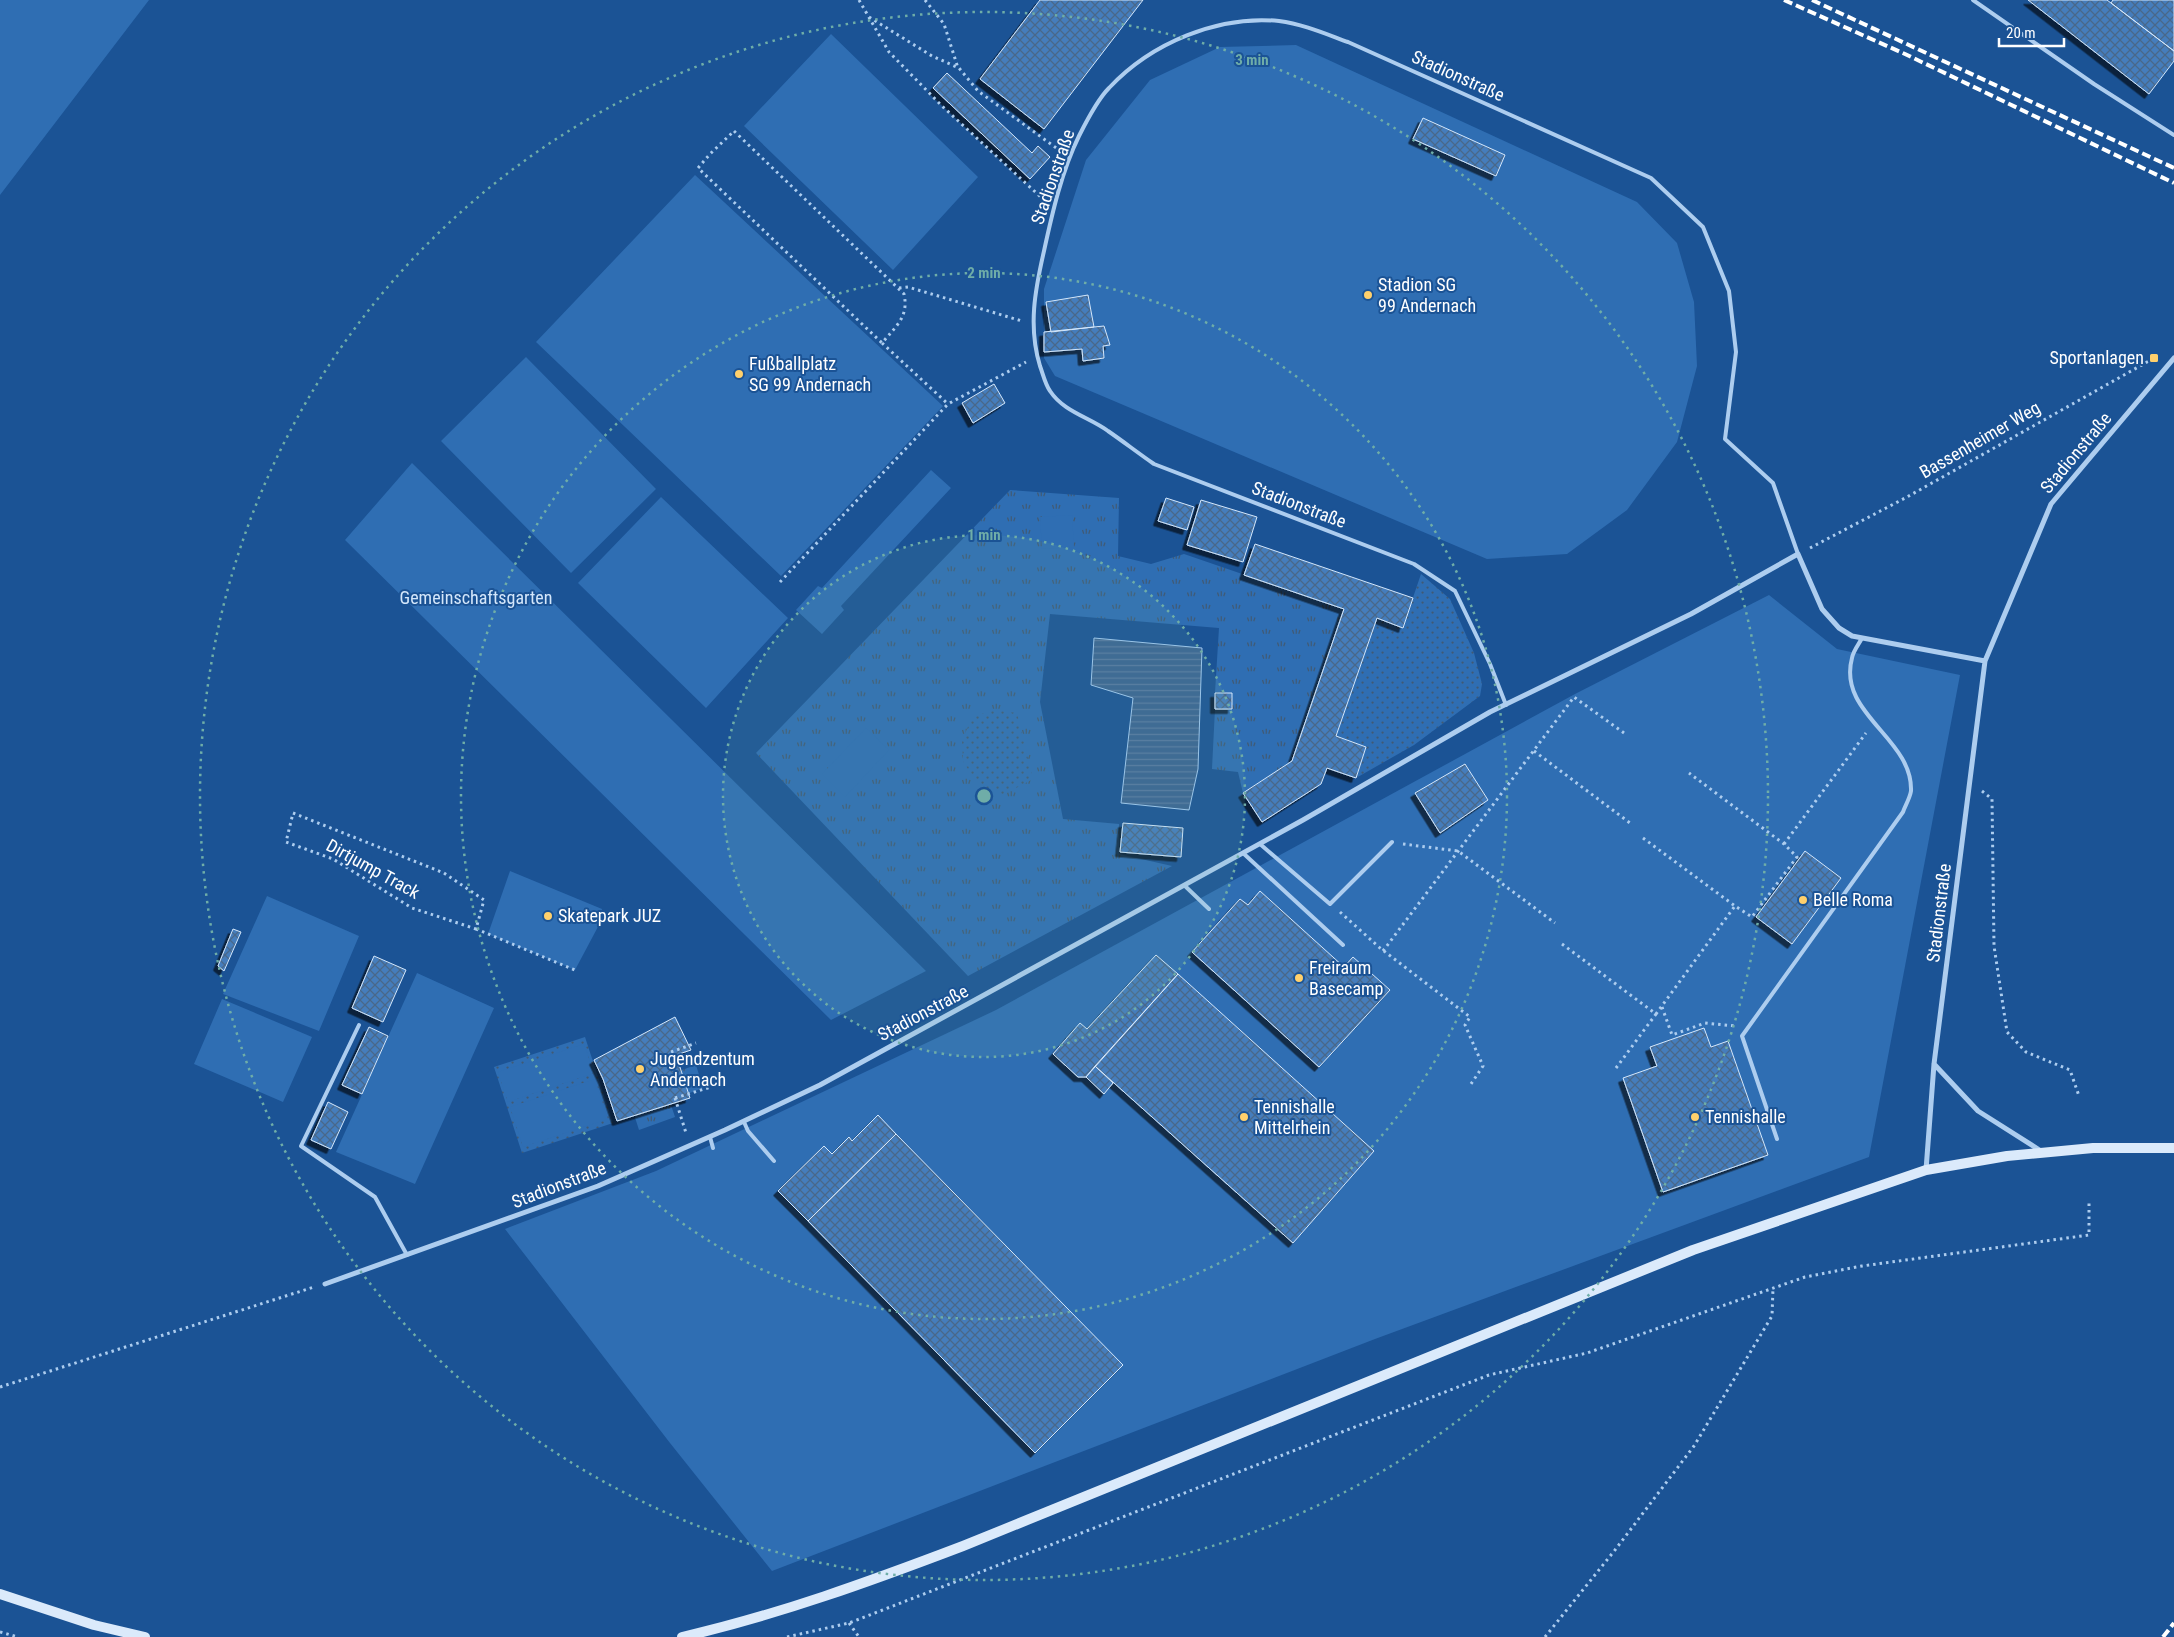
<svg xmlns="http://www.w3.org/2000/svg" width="2174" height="1637" viewBox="0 0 2174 1637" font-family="'Roboto Condensed',sans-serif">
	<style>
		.grass { fill: url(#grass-tufts) }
		.park { fill: url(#park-dots) }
		.garden { fill: #2f6eb3 }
		.water { fill: url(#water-rules); stroke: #a0c8f1 }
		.building { fill: url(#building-cross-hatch); stroke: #d4e7fb; filter: url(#shadow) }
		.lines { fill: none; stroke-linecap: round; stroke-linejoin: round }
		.path { stroke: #adcdef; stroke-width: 3; stroke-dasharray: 2.5 4; stroke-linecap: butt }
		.lane { stroke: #adcdef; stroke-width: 4 }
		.street { stroke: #adcdef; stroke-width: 5 }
		.secondary { stroke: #dbeafb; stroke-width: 10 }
		.rail { stroke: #fff; stroke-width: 4; stroke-dasharray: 9 4; stroke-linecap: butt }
		.ring { fill: none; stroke: #6fada8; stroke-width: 2.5; stroke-dasharray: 2.5 5 }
		.poi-dot { fill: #ffd06c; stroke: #1b5395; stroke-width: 2 }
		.labels { text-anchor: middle; stroke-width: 4; stroke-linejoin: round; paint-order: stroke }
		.street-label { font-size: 18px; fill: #fff; stroke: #1b5395 }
		.poi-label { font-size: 18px; fill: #fff; stroke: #1b5395; text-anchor: start }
		.park-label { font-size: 18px; fill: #d4e7fb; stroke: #1b5395 }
		.centre { fill: #6fada8; stroke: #1b5395; stroke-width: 2.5 }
		.ring-label { font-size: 15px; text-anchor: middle; font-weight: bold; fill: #6fada8; stroke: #1b5395; stroke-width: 4; stroke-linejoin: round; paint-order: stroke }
	</style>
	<defs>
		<pattern id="grass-tufts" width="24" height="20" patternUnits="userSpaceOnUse" patternTransform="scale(1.25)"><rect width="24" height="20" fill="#2f6eb3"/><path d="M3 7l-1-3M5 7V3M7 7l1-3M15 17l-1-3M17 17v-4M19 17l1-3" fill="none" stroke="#405a75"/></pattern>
		<pattern id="park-dots" width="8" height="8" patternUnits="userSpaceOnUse" patternTransform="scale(1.25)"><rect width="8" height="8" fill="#2f6eb3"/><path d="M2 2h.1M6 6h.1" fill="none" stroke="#405a75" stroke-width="1.8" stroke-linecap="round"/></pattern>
		<pattern id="water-rules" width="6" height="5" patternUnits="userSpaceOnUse" patternTransform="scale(1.25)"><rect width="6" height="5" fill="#3a6392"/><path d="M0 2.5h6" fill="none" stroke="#587aa2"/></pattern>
		<pattern id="building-cross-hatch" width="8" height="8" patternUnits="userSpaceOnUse" patternTransform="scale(1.25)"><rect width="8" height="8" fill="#447dbc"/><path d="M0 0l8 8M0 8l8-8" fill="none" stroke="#48678a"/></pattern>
		<filter id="shadow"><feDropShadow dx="-4.5" dy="4.5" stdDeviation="0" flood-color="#0009"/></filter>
	</defs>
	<rect width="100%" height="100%" fill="#1b5395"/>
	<!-- grass -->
	<path class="grass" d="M1010,490L1119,498L1118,556L1151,564L1184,554L1344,609L1292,761L1243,793L1238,772L1212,769L1215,709H1232V694L1215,693L1219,628L1050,614L1040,702L1063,819L1119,824V854L1172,866L968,976L756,753Z
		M696,1065L703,1088L687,1094L679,1071Z
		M669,1099L675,1117L639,1130L633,1111Z"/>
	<!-- park -->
	<path class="park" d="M1421,574L1450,599L1474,653L1482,684L1480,696L1414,745L1356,778L1366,747L1336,736L1377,618L1403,627Z
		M994,710L1017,713L1033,779L1003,795L977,784L963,761L962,741L972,717Z
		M585,1037L613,1123L522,1153L494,1067Z"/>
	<!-- garden -->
	<path class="garden" d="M0,0H149L0,195Z
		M831,34L978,177L893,270L744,126Z
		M1296,45L1637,202L1677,243L1694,302L1697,366L1677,442L1627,510L1567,554L1487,559L1055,376L1044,358V289L1086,160L1150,80L1220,47Z
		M695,175L943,406L781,576L536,342Z
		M526,357L656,489L571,573L441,441Z
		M412,463L926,971L831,1020L345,540Z
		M931,470L951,488L841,606L844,610L822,634L796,610L818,586L822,588Z
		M661,497L788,618L706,708L578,583Z
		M1072,515L1074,547L1042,549L1040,517Z
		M1769,595L1837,649L1960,675L1869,1157L1375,1339L772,1571L670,1443L505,1229L656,1171L996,1010L1575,694Z
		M866,728L889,750L845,797L822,774Z
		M510,871L602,909L600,923L575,970L488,934Z
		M267,896L359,936L319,1031L223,994Z
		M417,973L494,1008L415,1184L336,1152Z
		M222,999L312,1037L283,1102L194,1064Z
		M584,1044L594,1073L508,1102L498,1072Z
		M595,1079L608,1119L523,1147L510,1107Z"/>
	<!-- water -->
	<path class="water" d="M1094,638L1202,648L1198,769L1189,810L1121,803L1133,698L1091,685Z"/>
	<!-- building -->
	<path class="building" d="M1040,0H1143L1044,129L980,79Z
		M2028,0H2107L2174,51V61L2149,94Z
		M2113,0H2174V51L2111,3Z
		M947,73L1032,153L1038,146L1050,157L1030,179L933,88Z
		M1423,118L1505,155L1496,176L1413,139Z
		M1088,295L1094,327L1051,332L1046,302Z
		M1104,326L1110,345L1103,346L1104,358L1083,361L1082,349L1044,352V332Z
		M994,384L1005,403L973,423L962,403Z
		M1166,498L1194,507L1187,530L1158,521Z
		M1201,500L1257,517L1243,562L1187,545Z
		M1255,544L1413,598L1403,628L1377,618L1336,736L1366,747L1356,778L1327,768L1321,784L1262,822L1243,793L1292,761L1344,609L1244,575Z
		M1215,693H1232V709H1215Z
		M1465,764L1488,800L1440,833L1415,793Z
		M1123,823L1183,828L1181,857L1120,852Z
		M1805,851L1841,878L1792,944L1756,917Z
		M1260,891L1344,967L1353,957L1390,990L1319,1067L1192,952L1240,899L1248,905Z
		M233,929L241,932L224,971L218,966Z
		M1156,955L1178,974L1086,1077H1078L1053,1054L1080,1023L1087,1029Z
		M374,956L406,970L383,1022L352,1008Z
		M1178,974L1374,1151L1293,1243L1095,1066Z
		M675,1017L691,1050L676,1055L690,1098L617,1121L603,1079L594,1060Z
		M369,1027L388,1036L362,1094L342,1085Z
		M1704,1028L1711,1047L1728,1041L1768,1155L1663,1192L1623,1078L1657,1066L1650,1047Z
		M1095,1066L1113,1083L1104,1094L1086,1077Z
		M328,1102L348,1112L331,1149L311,1140Z
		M878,1115L896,1134L808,1221L778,1191L824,1146L832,1154L849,1137L852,1141Z
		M896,1134L1123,1365L1035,1453L808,1221Z"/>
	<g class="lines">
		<!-- path -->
		<path class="path" d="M859,0L889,52L942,106L1044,200
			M925,0L944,24L958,68
			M869,17L932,56L959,68L978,91L1059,150
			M734,131L904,294C909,317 896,326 882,343L698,168L710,154Z
			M899,288L908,287L1022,321
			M882,343L948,404
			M1810,548L1907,497L2156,357
			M780,582L948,404L1026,362
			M1534,751L1630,823
			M1982,791L1992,799L1994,946L2007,1032L2026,1052L2070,1070L2079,1096
			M293,813L444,873L484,900L476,929L412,908L333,859L286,842Z
			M1643,838L1735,906
			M1403,844L1458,851L1555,923
			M1784,844L1866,733
			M1340,912L1380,948L1470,1017L1465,1025L1483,1066L1469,1087
			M476,929L575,970
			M1562,944L1656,1014L1735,906L1752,917L1797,857L1784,844L1689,773
			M1383,951L1574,697L1624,733
			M1662,1007L1672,1035L1705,1023L1735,1026
			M671,1052L696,1043
			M1616,1068L1656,1014
			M675,1098L686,1133
			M675,1098L711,1087
			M0,1387L314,1287
			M849,1623L859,1637
			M0,1632L18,1637
			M787,1637L849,1623L1489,1375L1587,1353L1805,1277L1862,1266L2089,1235V1200
			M1545,1637L1615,1550L1694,1446L1772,1316L1773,1288"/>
		<!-- lane -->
		<path class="lane" d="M1973,0L2094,84L2174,135
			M1506,705L1490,664L1455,591L1414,564L1154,464C1138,453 1124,442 1108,431C1089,417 1064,412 1050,391C1045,384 1043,374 1040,366C1028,327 1035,290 1044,251C1052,214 1062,170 1079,136C1086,122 1099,98 1109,88C1151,43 1218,15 1279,21C1303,24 1326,34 1348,42L1651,178L1703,227L1729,291L1736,352L1725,439L1773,483L1798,554
			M1260,844L1330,904L1392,842
			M1243,853L1343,945
			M1185,886L1209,909
			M359,1025L301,1146L375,1197L407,1255
			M744,1122L748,1131L774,1161
			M710,1137L713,1148
			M1777,1139L1742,1036L1903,812C1905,806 1910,798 1911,791C1913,738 1837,714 1852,658C1853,651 1859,644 1862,638"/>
		<!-- street -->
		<path class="street" d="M1934,1064L1978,1111L2041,1151
			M1926,1170L1934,1064L1985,661L2051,504L2174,358
			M325,1284L598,1186L725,1130L820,1085L1303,820L1490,712L1691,614L1798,554L1822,609L1839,628L1852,636L1985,661"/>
		<!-- secondary -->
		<path class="secondary" d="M0,1594L94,1625L145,1637
			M682,1637C778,1615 871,1581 963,1546L1693,1250L1926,1170L2007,1156L2093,1148H2174"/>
		<!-- rail -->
		<path class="rail" d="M1784,0L1905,54L2174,183
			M1812,0L2174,168
			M2163,1637L2174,1623"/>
	</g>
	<!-- distance rings -->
	<circle cx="984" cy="796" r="261" fill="#6fada8" fill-opacity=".12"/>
	<g class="ring">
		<circle cx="984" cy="796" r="261"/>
		<circle cx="984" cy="796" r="523"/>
		<circle cx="984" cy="796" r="784"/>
	</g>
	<!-- markers -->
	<g class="poi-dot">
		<circle cx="1368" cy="295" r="5"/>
		<rect x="2149" y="353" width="10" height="10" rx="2.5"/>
		<circle cx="739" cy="374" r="5"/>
		<circle cx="1803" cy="900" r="5"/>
		<circle cx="548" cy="916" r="5"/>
		<circle cx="1299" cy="978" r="5"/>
		<circle cx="640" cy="1069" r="5"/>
		<circle cx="1244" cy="1117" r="5"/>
		<circle cx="1695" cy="1117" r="5"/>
	</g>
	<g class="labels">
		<!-- street labels -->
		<g class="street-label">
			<text transform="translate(1458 76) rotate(24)" y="6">Stadionstraße</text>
			<text transform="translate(1053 177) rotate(-71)" y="6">Stadionstraße</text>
			<text transform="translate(1980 440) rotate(-30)" y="6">Bassenheimer Weg</text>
			<text transform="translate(2076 453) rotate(-50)" y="6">Stadionstraße</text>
			<text transform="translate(1299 505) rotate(21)" y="6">Stadionstraße</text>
			<text transform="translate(373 869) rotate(29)" y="6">Dirtjump Track</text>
			<text transform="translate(1939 913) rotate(-83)" y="6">Stadionstraße</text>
			<text transform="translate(923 1013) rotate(-28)" y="6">Stadionstraße</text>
			<text transform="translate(559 1185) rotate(-21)" y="6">Stadionstraße</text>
		</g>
		<!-- poi labels -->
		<g class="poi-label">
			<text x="1378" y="291">Stadion SG<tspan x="1378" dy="21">99 Andernach</tspan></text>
			<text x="2144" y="364" text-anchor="end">Sportanlagen</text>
			<text x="749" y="370">Fußballplatz<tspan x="749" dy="21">SG 99 Andernach</tspan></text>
			<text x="1813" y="906">Belle Roma</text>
			<text x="558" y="922">Skatepark JUZ</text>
			<text x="1309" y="974">Freiraum<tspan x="1309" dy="21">Basecamp</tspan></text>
			<text x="650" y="1065">Jugendzentum<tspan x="650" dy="21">Andernach</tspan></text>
			<text x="1254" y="1113">Tennishalle<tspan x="1254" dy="21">Mittelrhein</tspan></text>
			<text x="1705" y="1123">Tennishalle</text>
		</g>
		<!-- park labels -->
		<g class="park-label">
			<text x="476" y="604">Gemeinschaftsgarten</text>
		</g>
	</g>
	<circle cx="984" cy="796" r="8" class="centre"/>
	<g class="ring-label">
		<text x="1252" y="65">3 min</text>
		<text x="984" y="278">2 min</text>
		<text x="984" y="540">1 min</text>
	</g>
	<!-- scale -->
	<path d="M1999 38v8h65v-8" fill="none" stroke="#ffffff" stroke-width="2.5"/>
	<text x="2006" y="38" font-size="15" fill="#ffffff" stroke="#1b5395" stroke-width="4" paint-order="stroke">20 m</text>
</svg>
